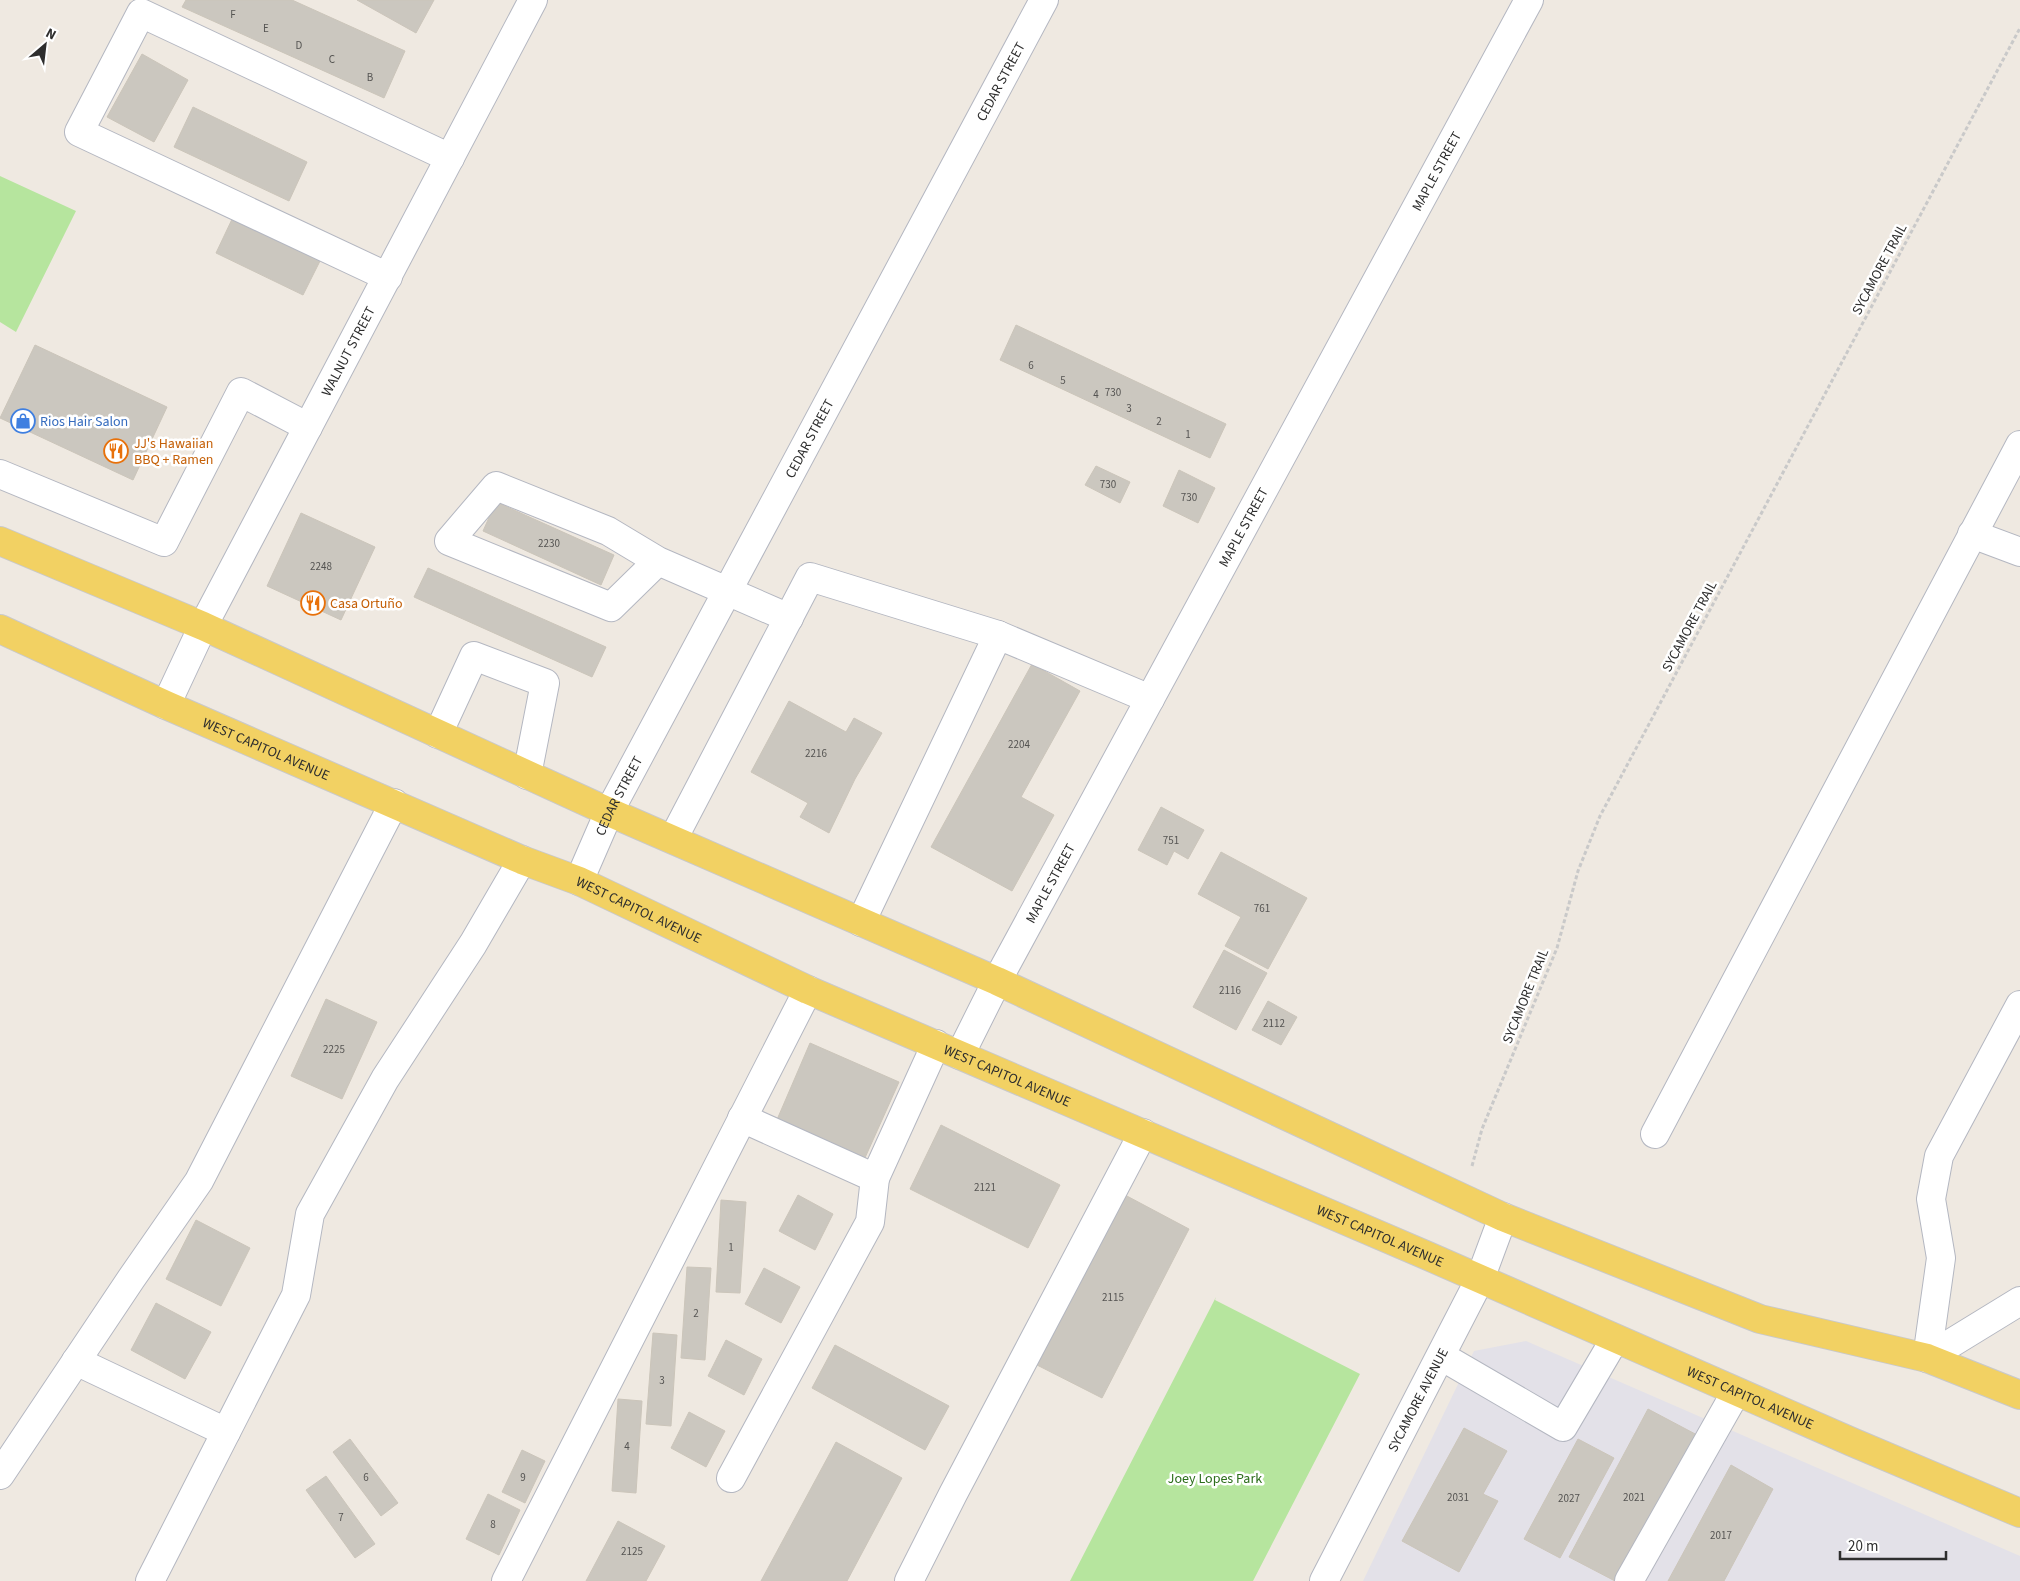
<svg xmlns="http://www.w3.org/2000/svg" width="2020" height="1581" viewBox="0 0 2020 1581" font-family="'Source Sans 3',sans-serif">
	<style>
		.industrial { fill: #e3e1e8 }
		.green { fill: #b6e59e }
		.building { fill: #cbc7bf; stroke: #cbc5ba }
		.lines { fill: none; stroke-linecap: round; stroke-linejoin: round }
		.minor-casing { stroke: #b4b7c1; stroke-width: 30 }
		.major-casing { stroke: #c9c9c9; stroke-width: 30 }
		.path { stroke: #c9c9c9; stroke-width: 3; stroke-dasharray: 4 2.5; stroke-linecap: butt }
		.minor { stroke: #fff; stroke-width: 28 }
		.major { stroke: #f2d163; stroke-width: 28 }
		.labels { text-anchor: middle; stroke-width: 5; stroke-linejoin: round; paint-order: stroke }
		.number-label { font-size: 11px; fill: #555452 }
		.street-label { font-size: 14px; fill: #2e2e2e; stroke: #fff }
		.shop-label { font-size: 14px; fill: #366cbe; stroke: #fff; text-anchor: start }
		.food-label { font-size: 14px; fill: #c56008; stroke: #fff; text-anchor: start }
		.park-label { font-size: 14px; fill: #2c6e1b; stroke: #fff }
	</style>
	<rect width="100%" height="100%" fill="#efe9e1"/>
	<!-- industrial -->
	<path class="industrial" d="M1526,1341L2020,1556V1581H1363L1474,1351Z"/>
	<!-- green -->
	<path class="green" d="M0,176L76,211L16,332L0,322Z
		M1216,1297L1215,1300L1360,1374L1253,1581H1070Z"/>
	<!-- building -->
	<path class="building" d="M186,0H292L405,51L384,98L182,7Z
		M357,0H434L416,33Z
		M142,54L188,80L154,142L107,117Z
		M193,107L307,162L289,201L174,147Z
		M234,215L322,257L303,295L216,253Z
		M1016,325L1226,424L1210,458L1000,360Z
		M35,345L167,407L133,480L0,418Z
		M1096,466L1130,482L1120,503L1085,485Z
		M1179,470L1215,488L1198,523L1163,506Z
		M496,502L614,555L601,585L483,531Z
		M301,513L375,547L341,620L267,586Z
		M428,568L606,647L592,677L414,597Z
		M1032,664L1080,691L1021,797L1054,815L1012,891L931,847Z
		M789,701L846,732L854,718L882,733L855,779L829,833L800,817L808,803L751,772Z
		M1161,807L1204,830L1188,859L1174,851L1167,865L1138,850Z
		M1221,852L1307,898L1268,969L1225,946L1241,917L1198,894Z
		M1224,950L1267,973L1236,1030L1193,1007Z
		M326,999L377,1022L342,1099L291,1076Z
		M1268,1001L1297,1017L1281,1045L1252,1030Z
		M810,1043L899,1082L864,1160L776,1122Z
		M941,1125L1060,1185L1028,1248L910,1189Z
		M798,1195L833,1214L815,1250L779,1231Z
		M1125,1195L1189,1229L1102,1398L1037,1365Z
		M721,1200L746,1202L740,1293L716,1292Z
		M196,1220L250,1248L221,1306L166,1279Z
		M687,1267L711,1268L705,1360L681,1358Z
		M764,1268L800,1287L781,1323L745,1304Z
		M156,1303L211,1332L185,1379L131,1350Z
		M653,1333L677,1335L671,1426L646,1424Z
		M726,1340L762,1359L744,1395L708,1376Z
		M835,1345L949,1406L925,1450L812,1388Z
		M618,1399L642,1401L636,1493L612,1491Z
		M1648,1409L1699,1436L1622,1581H1615L1569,1557Z
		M689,1412L725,1431L706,1467L671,1448Z
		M1464,1428L1507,1451L1483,1494L1498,1501L1459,1572L1402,1541Z
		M350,1439L398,1503L381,1516L333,1452Z
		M1578,1439L1614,1458L1560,1558L1524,1539Z
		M836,1442L902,1478L847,1581H761Z
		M522,1450L545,1461L525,1503L502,1492Z
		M1731,1465L1773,1489L1724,1581H1668Z
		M326,1476L375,1544L355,1558L306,1490Z
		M488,1494L520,1510L499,1555L466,1539Z
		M618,1521L665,1546L646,1581H586Z"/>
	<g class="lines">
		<!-- minor casing -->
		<g class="minor-casing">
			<g id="minor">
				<path d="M388,277L79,132L141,13L450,158"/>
				<path d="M0,474L164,542L241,392L308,427"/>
				<path d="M1972,534L2020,552"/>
				<path d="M658,561L611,607L449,541L496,486L608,531L658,561L789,618"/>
				<path id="s1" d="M166,705L203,626L533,0"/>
				<path d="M438,734L474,656L545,683L527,775"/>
				<path d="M673,839L810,577L998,635"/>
				<path id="s2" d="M579,881L609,812L1044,0"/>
				<path d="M861,922L998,635L1150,699"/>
				<path id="s3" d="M960,1055L997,981L1529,0"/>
				<path d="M742,1118L875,1178L936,1044"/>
				<path d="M1655,1134L2020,445"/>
				<path d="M1441,1356L1563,1427L1615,1339"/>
				<path d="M1927,1358L1941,1258L1931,1199L1939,1156L2020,1005"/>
				<path d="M1927,1358L2020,1301"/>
				<path d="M76,1361L226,1432"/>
				<path d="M0,1475L131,1279L199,1181L394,803"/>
				<path d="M731,1478L870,1222L875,1178"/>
				<path d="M150,1581L296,1295L310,1214L385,1079L473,944L522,860"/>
				<path d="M506,1581L808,990"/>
				<path d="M909,1581L953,1494L1143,1133"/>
				<path id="s4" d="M1324,1581L1480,1279L1503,1217"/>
				<path d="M1629,1581L1736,1392"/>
			</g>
		</g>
		<!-- major casing -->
		<g class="major-casing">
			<g id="major">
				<path d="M0,541L203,626L609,812L997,981L1503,1217L1760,1319L1927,1358L2020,1395"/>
				<path id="s5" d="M0,629L166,705L522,860L579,881L808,990L1428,1256L1852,1442L2020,1513"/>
			</g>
		</g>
		<!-- path -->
		<path class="path" d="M1472,1166L1482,1129L1557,948L1578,871L1600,816L2020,28"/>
		<!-- minor -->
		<use href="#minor" class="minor"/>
		<!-- major -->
		<use href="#major" class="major"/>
	</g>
	<!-- icons -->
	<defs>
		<g id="shop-ring" transform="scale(1.25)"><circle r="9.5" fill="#fff" stroke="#3f7fe0" stroke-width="1.5"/><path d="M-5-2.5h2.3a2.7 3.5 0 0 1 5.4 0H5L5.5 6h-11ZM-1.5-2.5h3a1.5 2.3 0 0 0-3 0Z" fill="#3f7fe0"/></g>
		<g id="restaurant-ring" transform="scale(1.25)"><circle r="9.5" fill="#fff" stroke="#e8710a" stroke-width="1.5"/><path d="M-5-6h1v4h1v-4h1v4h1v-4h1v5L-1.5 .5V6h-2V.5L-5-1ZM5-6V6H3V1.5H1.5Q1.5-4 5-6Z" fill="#e8710a"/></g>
	</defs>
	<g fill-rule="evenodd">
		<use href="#shop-ring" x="23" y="421"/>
		<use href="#restaurant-ring" x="116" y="451"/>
		<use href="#restaurant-ring" x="313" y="603"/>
	</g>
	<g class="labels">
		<!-- number labels -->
		<g class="number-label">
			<text x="233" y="18">F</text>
			<text x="266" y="32">E</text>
			<text x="299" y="49">D</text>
			<text x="332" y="63">C</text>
			<text x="370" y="81">B</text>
			<text x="1031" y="369">6</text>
			<text x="1063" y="384">5</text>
			<text x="1113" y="396">730</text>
			<text x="1096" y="398">4</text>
			<text x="1129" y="412">3</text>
			<text x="1159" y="425">2</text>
			<text x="1188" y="438">1</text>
			<text x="1108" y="488">730</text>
			<text x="1189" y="501">730</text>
			<text x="549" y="547">2230</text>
			<text x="321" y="570">2248</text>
			<text x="1019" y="748">2204</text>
			<text x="816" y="757">2216</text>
			<text x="1171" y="844">751</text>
			<text x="1262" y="912">761</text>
			<text x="1230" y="994">2116</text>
			<text x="1274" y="1027">2112</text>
			<text x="334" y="1053">2225</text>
			<text x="985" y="1191">2121</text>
			<text x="731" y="1251">1</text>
			<text x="1113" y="1301">2115</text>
			<text x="696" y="1317">2</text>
			<text x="662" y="1384">3</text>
			<text x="627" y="1450">4</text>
			<text x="366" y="1481">6</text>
			<text x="523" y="1481">9</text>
			<text x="1458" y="1501">2031</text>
			<text x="1634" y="1501">2021</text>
			<text x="1569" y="1502">2027</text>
			<text x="341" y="1521">7</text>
			<text x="493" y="1528">8</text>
			<text x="1721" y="1539">2017</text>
			<text x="632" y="1555">2125</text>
		</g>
		<!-- street labels -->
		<g class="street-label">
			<text dy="5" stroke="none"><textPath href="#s2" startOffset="904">CEDAR STREET</textPath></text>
			<text dy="5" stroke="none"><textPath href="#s3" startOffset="1004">MAPLE STREET</textPath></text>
			<text transform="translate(1879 269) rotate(-62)" y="5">SYCAMORE TRAIL</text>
			<text dy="5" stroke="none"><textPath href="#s1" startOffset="398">WALNUT STREET</textPath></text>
			<text dy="5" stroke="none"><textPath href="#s2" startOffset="499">CEDAR STREET</textPath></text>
			<text dy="5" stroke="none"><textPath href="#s3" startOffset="599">MAPLE STREET</textPath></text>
			<text transform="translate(1689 626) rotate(-62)" y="5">SYCAMORE TRAIL</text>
			<text dy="5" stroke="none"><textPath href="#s5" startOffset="292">WEST CAPITOL AVENUE</textPath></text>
			<text dy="5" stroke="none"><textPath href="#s2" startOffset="94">CEDAR STREET</textPath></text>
			<text dy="5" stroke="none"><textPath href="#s3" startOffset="194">MAPLE STREET</textPath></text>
			<text dy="5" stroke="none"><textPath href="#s5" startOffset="698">WEST CAPITOL AVENUE</textPath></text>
			<text transform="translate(1525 996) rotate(-68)" y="5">SYCAMORE TRAIL</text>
			<text dy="5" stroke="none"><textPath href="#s5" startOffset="1102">WEST CAPITOL AVENUE</textPath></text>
			<text dy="5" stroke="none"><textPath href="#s5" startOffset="1508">WEST CAPITOL AVENUE</textPath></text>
			<text dy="5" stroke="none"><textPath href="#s5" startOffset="1912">WEST CAPITOL AVENUE</textPath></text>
			<text dy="5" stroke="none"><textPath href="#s4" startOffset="204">SYCAMORE AVENUE</textPath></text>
		</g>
		<!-- shop labels -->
		<g class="shop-label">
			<text x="40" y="426">Rios Hair Salon</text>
		</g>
		<!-- food labels -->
		<g class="food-label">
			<text x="134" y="448">JJ's Hawaiian<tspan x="134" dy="16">BBQ + Ramen</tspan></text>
			<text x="330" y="608">Casa Ortuño</text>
		</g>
		<!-- park labels -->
		<g class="park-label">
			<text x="1215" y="1483">Joey Lopes Park</text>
		</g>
	</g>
	<!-- north arrow -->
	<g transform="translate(45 45) rotate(28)" stroke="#ffffff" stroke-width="4" paint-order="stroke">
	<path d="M0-4L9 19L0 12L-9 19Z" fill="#2e2e2e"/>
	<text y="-8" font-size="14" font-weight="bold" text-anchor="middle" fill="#2e2e2e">N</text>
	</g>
	<!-- scale -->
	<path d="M1840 1551v8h106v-8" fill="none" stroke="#2e2e2e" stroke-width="2.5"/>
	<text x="1848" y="1551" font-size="15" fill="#2e2e2e" stroke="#ffffff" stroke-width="4" paint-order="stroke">20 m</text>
</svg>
